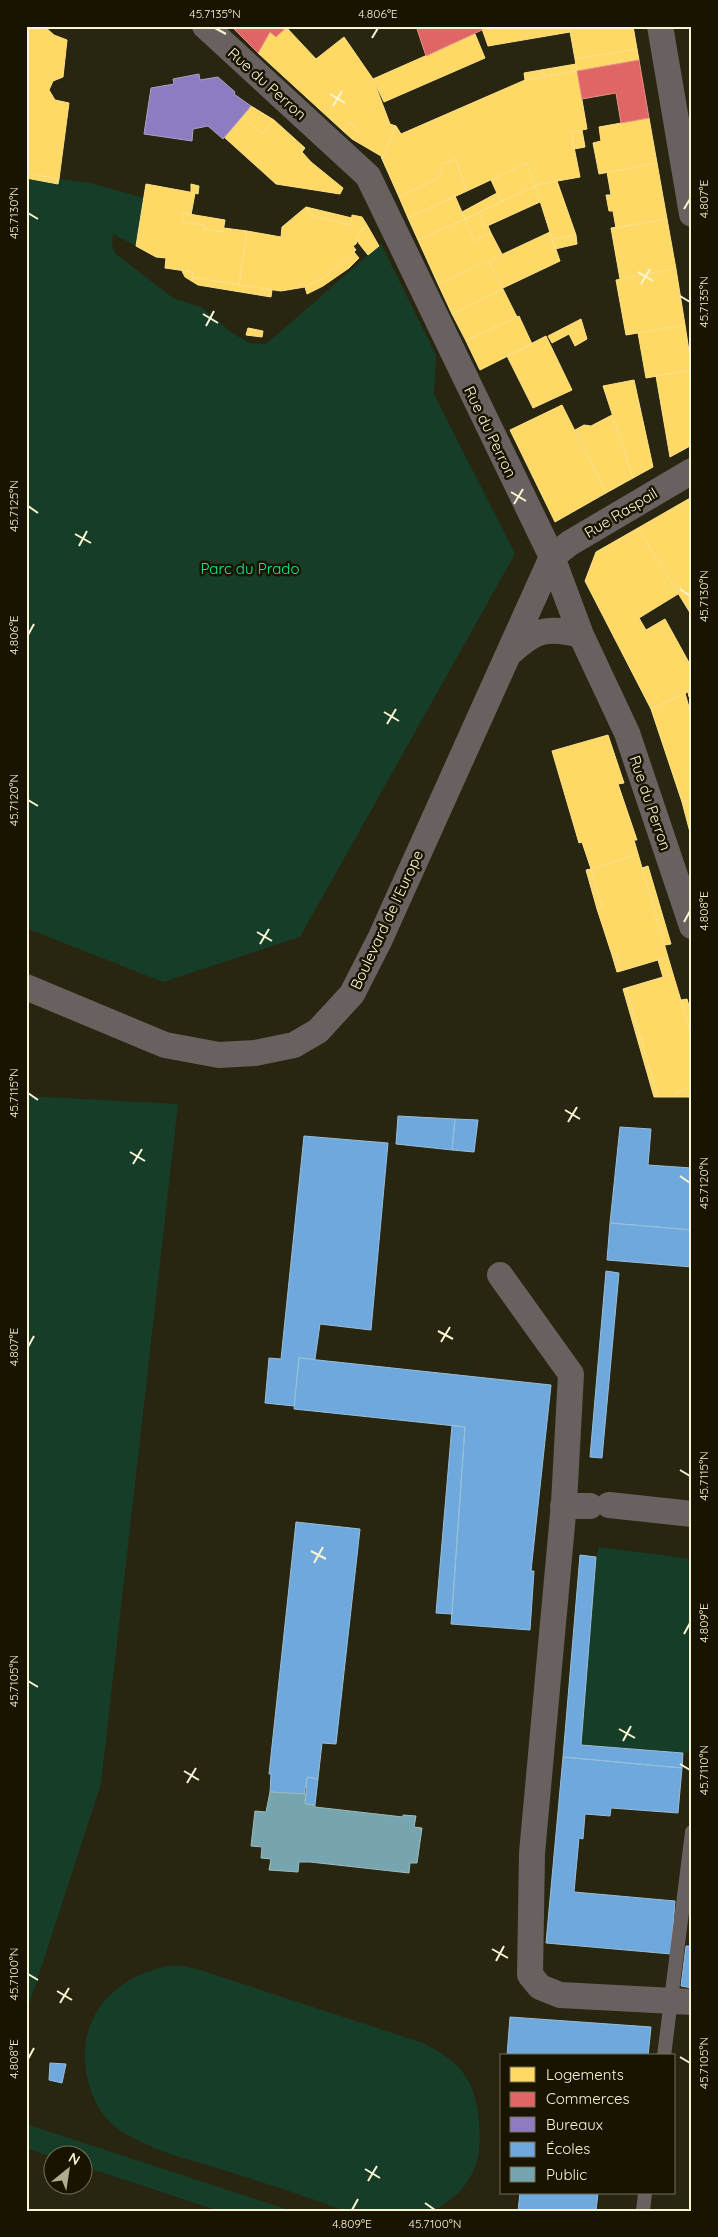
<svg xmlns="http://www.w3.org/2000/svg" width="718" height="2237" viewBox="0 0 718 2237" font-family="Quicksand,sans-serif">
	<style>
		.green { fill: #163d28 }
		.homes { fill: #ffd966; stroke: #fde187 }
		.shops { fill: #e06666; stroke: #e89187 }
		.offices { fill: #8e7cc3; stroke: #aea0c8 }
		.schools { fill: #6fa8dc; stroke: #98bfd9 }
		.public { fill: #76a5af; stroke: #9dbdba }
		.lines { fill: none; stroke-linecap: round; stroke-linejoin: round }
		.lane { stroke: #696160; stroke-width: 14 }
		.street { stroke: #696160; stroke-width: 26 }
		.ticks { fill: none; stroke: #f9f5d3; stroke-width: 2 }
		.labels { text-anchor: middle; stroke-width: 5; stroke-linejoin: round; paint-order: stroke }
		.street-label { font-size: 15px; fill: #f9f5d3; stroke: #181400 }
		.park-label { font-size: 15px; fill: #0fefa1; stroke: #181400 }
		.neatline { fill: none; stroke: #f9f5d3; stroke-width: 2 }
		.ticks-label { font-size: 12px; text-anchor: middle; fill: #f9f5d3 }
	</style>
	<rect width="100%" height="100%" fill="#282511"/>
	<!-- green -->
	<path class="green" d="M26,178L57,184L59,179L90,183L144,198L136,246L113,234L112,245L116,254L173,298L201,307L231,332L249,343L266,344L381,244L436,355L434,394L515,554L300,937L163,982L26,928Z
		M26,1096L178,1104L101,1784L26,2014Z
		M599,1547L692,1559V1753L581,1745L596,1557Z
		M167,1966H184L200,1970L423,2043C460,2061 475,2079 479,2121C482,2154 477,2178 451,2199C446,2203 439,2209 432,2211C419,2213 403,2211 390,2211C377,2211 361,2213 348,2211C336,2209 324,2203 312,2199C287,2190 261,2182 236,2174C198,2161 139,2150 110,2122C91,2103 84,2075 85,2049C89,2002 126,1975 167,1966Z
		M26,2124L292,2211H219L83,2166L82,2154H52V2157L26,2148Z"/>
	<!-- homes -->
	<path class="homes" d="M26,26H44L54,35L67,40L63,77L53,81L49,90L55,100L69,103L59,179L26,173Z
		M481,26H569L570,32L488,46Z
		M569,26H633L637,49L575,59Z
		M286,27L316,59L344,37L373,79L390,124L396,126L382,159L381,156L352,139L359,131L349,122L342,130L258,53L270,32L276,37Z
		M475,34L485,58L384,102L373,79Z
		M637,49L639,60L577,71L575,59Z
		M576,64L577,71L546,76L545,74H541V70Z
		M541,70V74H545L546,76L525,80L524,73Z
		M577,71L587,129L571,132L580,177L535,185L527,163L467,191L456,159L443,164L439,178L399,197L382,159L396,126L401,134L525,80Z
		M251,106L274,120L262,134L242,116Z
		M242,116L262,134L274,120L305,148L302,152L311,162L343,188L340,194L276,184L224,137Z
		M649,118L657,163L599,174L593,143L601,141L599,127Z
		M349,122L359,131L352,139L342,130Z
		M582,130L585,147L574,149L571,132Z
		M456,159L467,191L408,218L399,197L439,178L443,164Z
		M527,163L535,186L501,202L491,180Z
		M657,163L667,219L616,228L613,211H609L606,195H611L607,172Z
		M26,173L59,179L58,184L26,178Z
		M557,181L576,235L552,239L535,185Z
		M146,184L195,193L191,215L183,213L182,222L204,225L203,229L223,232L224,228L247,231L239,285L192,277L193,272L165,268L166,258L156,257L136,246Z
		M191,184L199,186L198,194L191,192Z
		M535,186L540,202L485,227L479,212Z
		M497,193L501,202L465,219L462,212Z
		M455,196L465,219L418,240L408,218Z
		M306,207L313,216L351,225L352,215L362,217L367,225L359,233L356,244L353,246L356,250L324,278L305,287L281,291L239,285L247,231L281,237L282,227Z
		M306,207L352,218L351,225L313,216Z
		M479,212L485,227L488,226L491,233L474,241L465,219Z
		M183,213L225,220L223,232L203,229L204,225L182,222Z
		M465,219L474,241L491,233L502,254L438,284L418,240Z
		M667,219L676,269L620,279L611,228Z
		M367,225L379,246L368,255L357,241L359,233Z
		M550,232L560,261L503,288L488,261Z
		M576,235L577,244L555,249L552,239Z
		M354,252L359,258L349,268L323,286L307,294L305,287L324,278Z
		M488,261L503,289L452,314L438,284Z
		M676,269L685,325L626,335L616,280Z
		M182,271L193,272L192,277L272,290L271,297L198,285L185,277Z
		M503,289L517,317L466,341L452,314Z
		M519,316L532,344L480,370L466,341Z
		M581,319L587,339L575,346L569,334L552,343L548,336Z
		M685,325L692,370L646,378L638,333Z
		M248,328L263,331L262,337L246,335Z
		M546,336L572,390L533,408L507,356Z
		M692,370V445L670,457L656,376Z
		M634,380L653,467L633,478L603,386Z
		M562,405L606,493L555,522L510,430Z
		M612,415L633,478L606,493L575,430L584,425L591,426Z
		M692,497V616L638,528Z
		M638,528L678,594L639,618L646,630L665,619L692,668V696L689,697L688,692L651,709L585,581L596,552Z
		M685,693L692,718V799L682,802L651,709Z
		M608,735L624,783L618,784L637,840H634L638,854L591,869L582,842L579,843L552,751Z
		M692,799V840L682,802Z
		M638,854L668,957L621,971L616,954L612,955L597,909L602,907L591,869Z
		M648,866L671,944L665,945L642,868Z
		M591,869L602,907L597,909L586,870Z
		M616,954L621,971L617,972L612,955Z
		M668,957L673,974L663,977L658,960Z
		M673,974L692,1037V1087L676,1092V1097H658L626,988Z
		M626,988L658,1097H654L623,989Z
		M687,999L692,1016V1037L681,1000Z
		M692,1087V1097H676V1092Z"/>
	<!-- shops -->
	<path class="shops" d="M231,26H288L276,37L270,32L258,53Z
		M416,26H481L482,30L426,56Z
		M639,60L649,118L621,123L616,93L582,99L577,71Z"/>
	<!-- offices -->
	<path class="offices" d="M199,74L200,80L218,77L235,92L234,94L251,106L223,139L208,126L193,129L192,141L144,134L151,88L174,84L173,79Z"/>
	<!-- schools -->
	<path class="schools" d="M398,1116L455,1119L452,1150L396,1144Z
		M455,1119L478,1120L474,1152L452,1150Z
		M620,1127L651,1129L648,1165L692,1168V1230L610,1223Z
		M304,1136L388,1143L371,1330L320,1324L315,1359L299,1358L294,1406L265,1403L269,1358L281,1359Z
		M610,1223L692,1230V1267L607,1260Z
		M606,1271L619,1273L602,1458L590,1457Z
		M299,1358L551,1385L531,1571H534L530,1630L451,1624L465,1427L294,1409Z
		M452,1425L465,1427L452,1614L436,1613Z
		M296,1522L360,1529L336,1744L322,1743L318,1779L307,1777L304,1795L270,1792L271,1774H269Z
		M580,1555L596,1557L581,1745L683,1753L682,1768L563,1757Z
		M563,1757L682,1768L678,1813L611,1808L610,1816L585,1814L583,1839L579,1838L574,1892L675,1901L671,1954L546,1943Z
		M307,1777L318,1779L315,1805L305,1804Z
		M686,1946H692V1988L681,1986Z
		M510,2017L651,2027L648,2056H507Z
		M50,2063L66,2064L62,2083L49,2080Z
		M520,2193H598L596,2211H518Z"/>
	<!-- public -->
	<path class="public" d="M270,1792L306,1794L305,1804L315,1805V1807L403,1817V1815L416,1816L414,1827L422,1828L417,1863H410L409,1873L310,1862H299L298,1872L269,1870L271,1859L261,1858L262,1847L251,1846L255,1811L266,1812Z"/>
	<g class="lines">
		<!-- lane -->
		<path class="lane" d="M664,2056L692,1832
			M643,2211L645,2193"/>
		<!-- street -->
		<path class="street" d="M205,26L368,176L552,557L581,635L627,733L692,926
			M660,26L692,214
			M510,653C535,630 547,626 581,635
			M26,987L165,1045L219,1055L255,1053L294,1045L318,1031L352,994L380,939L552,557L570,543L692,471
			M500,1275L571,1374L564,1503L532,1853L530,1975L540,1987L560,1995L692,2002
			M609,1505L692,1514
			M563,1506H590"/>
	</g>
	<!-- ticks -->
	<path class="ticks" d="M215,28L226,34M372,38L378,28M330,94L345,103M333,106L342,91M684,209L690,199M28,213L38,219M638,272L653,281M641,284L650,269M680,296L690,302M203,314L218,323M206,326L214,311M511,492L526,501M514,504L523,489M28,506L38,513M75,534L91,543M79,546L87,531M680,589L690,596M28,635L34,624M384,712L399,721M387,724L396,709M28,800L38,806M684,922L690,911M257,932L272,941M260,944L269,929M28,1093L38,1100M565,1110L580,1119M568,1122L577,1107M130,1152L145,1161M133,1164L142,1149M680,1176L690,1183M438,1331L453,1339M441,1342L450,1327M28,1347L34,1336M680,1470L690,1476M311,1551L326,1559M314,1563L323,1547M684,1634L690,1623M28,1681L38,1687M619,1729L635,1738M623,1741L631,1726M680,1764L690,1770M184,1771L199,1780M187,1783L196,1768M492,1949L508,1958M496,1961L504,1946M28,1974L38,1980M57,1991L72,2000M60,2003L69,1988M680,2057L690,2063M28,2059L34,2048M365,2169L380,2178M368,2181L377,2166M425,2203L435,2210M352,2210L358,2199"/>
	<g class="labels">
		<!-- street labels -->
		<g class="street-label">
			<text transform="translate(267 84) rotate(42)" y="5">Rue du Perron</text>
			<text transform="translate(490 432) rotate(64)" y="5">Rue du Perron</text>
			<text transform="translate(621 513) rotate(-31)" y="5">Rue Raspail</text>
			<text transform="translate(650 803) rotate(71)" y="5">Rue du Perron</text>
			<text transform="translate(387 920) rotate(-65)" y="5">Boulevard de l'Europe</text>
		</g>
		<!-- park labels -->
		<g class="park-label">
			<text x="250" y="574">Parc du Prado</text>
		</g>
	</g>
	<!-- border -->
	<rect width="718" height="2237" fill="none" stroke="#181400" stroke-width="55"/>
	<!-- legend -->
	<rect x="500" y="2054" width="175" height="140" fill="#181400" stroke="#726e54"/>
	<rect x="510" y="2067" width="25" height="15" fill="#ffd966" stroke="#726e54"/>
	<text x="546" y="2080" font-size="15" fill="#f9f5d3">Logements</text>
	<rect x="510" y="2092" width="25" height="15" fill="#e06666" stroke="#726e54"/>
	<text x="546" y="2104" font-size="15" fill="#f9f5d3">Commerces</text>
	<rect x="510" y="2117" width="25" height="15" fill="#8e7cc3" stroke="#726e54"/>
	<text x="546" y="2130" font-size="15" fill="#f9f5d3">Bureaux</text>
	<rect x="510" y="2142" width="25" height="15" fill="#6fa8dc" stroke="#726e54"/>
	<text x="546" y="2154" font-size="15" fill="#f9f5d3">Écoles</text>
	<rect x="510" y="2167" width="25" height="15" fill="#76a5af" stroke="#726e54"/>
	<text x="546" y="2180" font-size="15" fill="#f9f5d3">Public</text>
	<!-- north arrow -->
	<g transform="translate(68 2170) rotate(30)"><circle r="24" fill="#181400" stroke="#726e54"/>
	<path d="M0-4L9 19L0 12L-9 19Z" fill="#b0ac8f"/>
	<text y="-8" font-size="14" font-weight="bold" text-anchor="middle" fill="#f9f5d3">N</text>
	</g>
	<rect x="28" y="28" width="662" height="2182" class="neatline"/>
	<g class="ticks-label">
		<text x="215" y="18">45.7135°N</text>
		<text x="378" y="18">4.806°E</text>
		<text transform="translate(704 199) rotate(-90)" y="4">4.807°E</text>
		<text transform="translate(14 213) rotate(-90)" y="4">45.7130°N</text>
		<text transform="translate(704 302) rotate(-90)" y="4">45.7135°N</text>
		<text transform="translate(14 506) rotate(-90)" y="4">45.7125°N</text>
		<text transform="translate(704 596) rotate(-90)" y="4">45.7130°N</text>
		<text transform="translate(14 635) rotate(-90)" y="4">4.806°E</text>
		<text transform="translate(14 800) rotate(-90)" y="4">45.7120°N</text>
		<text transform="translate(704 911) rotate(-90)" y="4">4.808°E</text>
		<text transform="translate(14 1093) rotate(-90)" y="4">45.7115°N</text>
		<text transform="translate(704 1183) rotate(-90)" y="4">45.7120°N</text>
		<text transform="translate(14 1347) rotate(-90)" y="4">4.807°E</text>
		<text transform="translate(704 1476) rotate(-90)" y="4">45.7115°N</text>
		<text transform="translate(704 1623) rotate(-90)" y="4">4.809°E</text>
		<text transform="translate(14 1681) rotate(-90)" y="4">45.7105°N</text>
		<text transform="translate(704 1770) rotate(-90)" y="4">45.7110°N</text>
		<text transform="translate(14 1974) rotate(-90)" y="4">45.7100°N</text>
		<text transform="translate(14 2059) rotate(-90)" y="4">4.808°E</text>
		<text transform="translate(704 2063) rotate(-90)" y="4">45.7105°N</text>
		<text x="352" y="2228">4.809°E</text>
		<text x="435" y="2228">45.7100°N</text>
	</g>
</svg>
